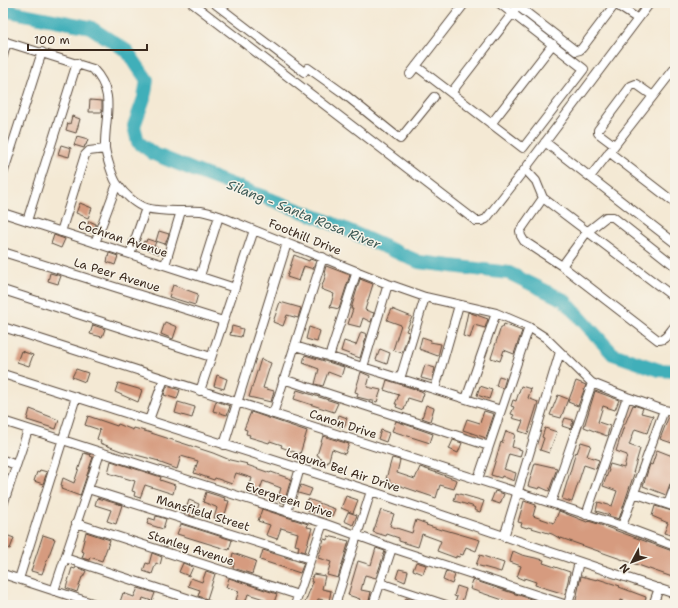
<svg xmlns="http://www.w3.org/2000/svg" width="678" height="608" viewBox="0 0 678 608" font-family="'Shantell Sans',sans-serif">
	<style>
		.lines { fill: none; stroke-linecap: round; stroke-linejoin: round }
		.river { stroke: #3fafb9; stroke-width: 14 }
		.building { fill: #d69b7f }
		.minor-casing { stroke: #574739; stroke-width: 10 }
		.minor { stroke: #fff; stroke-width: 8 }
		.labels { text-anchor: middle; stroke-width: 3; stroke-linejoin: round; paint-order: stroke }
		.street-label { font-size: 12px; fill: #3b2a1e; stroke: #f7f3e8 }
		.water-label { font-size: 13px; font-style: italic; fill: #3c5954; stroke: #f7f3e8 }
	</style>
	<rect width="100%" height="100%" fill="#f7f3e8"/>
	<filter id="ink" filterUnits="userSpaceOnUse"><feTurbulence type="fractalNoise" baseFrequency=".025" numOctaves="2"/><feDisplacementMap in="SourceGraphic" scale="8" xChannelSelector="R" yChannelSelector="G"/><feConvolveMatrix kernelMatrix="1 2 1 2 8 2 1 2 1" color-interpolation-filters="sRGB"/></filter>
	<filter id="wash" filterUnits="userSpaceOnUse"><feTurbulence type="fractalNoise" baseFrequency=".012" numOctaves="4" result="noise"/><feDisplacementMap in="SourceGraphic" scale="16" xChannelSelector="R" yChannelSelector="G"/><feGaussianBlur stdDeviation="0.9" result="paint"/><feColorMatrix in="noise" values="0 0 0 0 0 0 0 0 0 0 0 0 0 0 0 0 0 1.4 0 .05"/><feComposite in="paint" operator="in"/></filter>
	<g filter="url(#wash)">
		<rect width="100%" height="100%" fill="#f4e9d4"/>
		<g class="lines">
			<!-- river -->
			<path class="river" d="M3,10L90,27L127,51L147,80L144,98L134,126L138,142L154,154L201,173L322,219L419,262L509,273L564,300L613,354L659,370L675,371"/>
		</g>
		<g id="blocks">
			<!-- building -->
			<path class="building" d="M90,100L102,101V112H89Z
				M72,116L80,119L76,133L66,130L68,123L70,124Z
				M77,136L88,139L86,145H85L84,148L74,145Z
				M61,145L71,148L69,157L58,154Z
				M80,203L92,208L88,218L76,213Z
				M89,221L96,224L93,233L86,231Z
				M159,231L169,234L165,244L156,241Z
				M54,235L65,239L61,248L51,244Z
				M147,239L156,242L154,246L161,250L159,254L142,247L144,241L146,242Z
				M109,253L118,256L115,265L107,262Z
				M294,255L309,261L310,259L316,261L313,269L304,266L299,281L287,277Z
				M326,266L350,275L339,309L330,307L334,294L321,289L326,274L324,273Z
				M50,273L61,276L58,284L48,281Z
				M360,279L373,284L365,310L374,313L371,322L363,318L360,327L348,324L353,309H351Z
				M173,285L198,294L195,305L169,297Z
				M280,302L301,308L298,318L287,315L283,326L273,322Z
				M392,309L412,317L406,331L409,332L402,353L393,350L401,325L387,320Z
				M468,312L488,319L485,328L474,325L470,338L463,336Z
				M165,322L177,327L173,339L161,334Z
				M504,324L522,331L514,354L504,350L500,361L491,358L501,327H503Z
				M93,325L105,329L102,337L90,334Z
				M232,326L243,329L241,337L230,335Z
				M309,327L320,331L317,342L306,339Z
				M361,332L367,334L360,358L341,351L344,341L356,345Z
				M422,337L431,340L430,342L441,344L438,356L419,349Z
				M380,349L390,353L387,364L376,360Z
				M21,351L33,355L29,366L17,362Z
				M305,355L344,367L341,377L328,372L323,386L315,384L319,369L303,363Z
				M261,359L271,363L263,388L274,391L271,402L249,397Z
				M425,365L435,368L432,381L421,378Z
				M76,369L88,373L85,382L72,377Z
				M361,372L370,376L367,387L381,390L377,402L357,397L358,393L355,392Z
				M217,375L227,379L224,389L214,386Z
				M499,376L506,378L503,388L496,386Z
				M387,380L421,391L424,393L421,402L408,398L404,410L396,407L397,404H395L399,395L384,390Z
				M576,381L586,385L578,406L568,402Z
				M118,383L142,390L138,402L115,392Z
				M167,386L180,390L177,399L164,395Z
				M480,386L492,390L489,399L477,395Z
				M521,386L531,389L528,398L538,402L528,434L519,431L523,421L512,418L514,415L511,414L514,407L511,406L513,400L516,401Z
				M297,390L338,403L334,412L294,399Z
				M595,391L619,400L615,410L603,406L598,422L610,426L607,436L584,427Z
				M558,395L568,399L561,418L550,415Z
				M216,401L230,406L227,415L213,411Z
				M178,402L195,407L192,418L175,413Z
				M426,405L434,408L430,421L422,418Z
				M633,405L643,408L641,413L653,416L647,433L635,429L629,445L640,449L633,473L634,474L619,519L609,516L610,515L596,511L598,502L612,506L617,491L603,486L609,470H608L610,464L624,468L627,455L616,451L623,429Z
				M30,409L59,420L56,429L27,420Z
				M484,411L494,414L486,438L463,430L467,419L480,423Z
				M251,412L307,431L300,454L281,447L282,445L270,441L269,443L249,437L250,435L246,434L247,430L244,429Z
				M339,415L347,418L344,428L336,425Z
				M88,416L117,426L118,424L133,430L134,428L148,432L213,453L230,460L248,464L247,465L270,473L271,472L291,479L284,503L277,501L281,488L263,481L258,495L248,492L252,478L236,473L232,484L215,478L214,480L194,473L198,461L181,456L177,469L158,462L159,461L121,451L100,443L101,441L97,439L100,430L85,425Z
				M669,416L675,418V444L660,439Z
				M565,418L573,420L571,429L562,426Z
				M396,421L433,434L430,443L392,431Z
				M545,428L557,432L549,453L540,450L544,438L542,437Z
				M381,430L389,433L386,442L378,439Z
				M506,431L515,434L512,447L522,450L520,457L509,454L505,467L504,469L516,473L514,481L502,476L501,478L491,475L501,442L502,443Z
				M323,436L349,444L345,454L332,449L328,463L321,461L322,459L319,458V456L317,455Z
				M453,440L462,443L458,453L449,449Z
				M581,442L591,445L587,456L599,460L596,469L584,465L572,502L562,499L576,452L577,453Z
				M657,450L675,457V481L670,484L666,495L643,486L650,464L652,465Z
				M84,453L91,455L90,456L93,457L80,496L61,489L63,486L61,485L63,478L74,483Z
				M392,458L400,460L397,473L415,479L420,467L457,480L454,489L440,485L436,498L389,482L390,480L386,479Z
				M111,461L161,477L160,480L175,485L173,494L145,485L140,498L134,496L135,492L132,491L135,481L108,473Z
				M535,463L557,468L549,491L540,487L539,489L528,486Z
				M40,470L47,472L43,484L34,481L37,472L39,473Z
				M301,485L312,489L309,496L298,493Z
				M495,491L504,494L500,504L491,501Z
				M206,492L225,498L224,500L229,501L223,521L214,518L217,508L216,507L203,502Z
				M456,493L484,501L480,512L474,510L475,508L472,506L454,501Z
				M346,496L358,500L353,513L341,508Z
				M97,498L122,505L116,524L107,521L111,510L95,505Z
				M308,499L335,509L332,516L329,515L328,516L315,511L314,513L308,511L309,509L305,508Z
				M189,500L199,504L195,517L189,515L190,510L186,509Z
				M524,501L536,505L533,516L554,523L559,511L587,522L588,521L595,523L675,552V578L561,538V539L552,534L528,527L527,528L521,526L522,523L518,522Z
				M655,506L675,512V533L674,536L664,533L668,523L652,516Z
				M262,509L308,524L307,527L312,528L305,552L298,550L299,546L295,545L298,533L281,528L277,539L266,535L270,525L258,521Z
				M381,510L394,514L390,526L412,533L416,520L427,524L426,525L441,530L442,529L480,540L476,551L466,547L463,555L460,554L459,557L456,556V558L437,551L441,541L422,534L418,547L399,541V538L387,534L386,536L373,532Z
				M348,512L357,515L353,525L344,521Z
				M156,516L166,519L163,529L147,524L149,518L155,520Z
				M181,524L232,540L229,550L177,534Z
				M86,532L110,540L102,561L90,557L89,560L82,558L84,552L81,551Z
				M6,535L14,538L10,549L3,547V538H5Z
				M43,535L55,539L42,574L31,571Z
				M328,536L349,541L338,578L327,575L331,562L318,558L324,539L327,540Z
				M376,548L385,551L376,578L365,575L361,590L371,592L368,605H358L360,599L348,595L358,561L371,565Z
				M263,550L304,563L300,573L260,560Z
				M513,551L522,555L544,560L543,563L570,572L565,594L535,585L536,582L524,578V580L517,577L521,566L510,562Z
				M152,553L162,557L160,565L156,563L152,574L143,571L146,563L149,564Z
				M233,553L256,561L252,574L233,568L234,563L231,562Z
				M480,555L504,563L501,572L476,565Z
				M416,562L426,565L423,574L413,570Z
				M183,563L193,567L189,576L179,572Z
				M76,567L86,571L83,577H82L77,592L66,588L72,568L75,569Z
				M399,569L408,571L405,582L396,578Z
				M206,571L215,574L207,599L198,596L200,590L188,586L191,578L202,582Z
				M446,571L455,575L452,584L443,580Z
				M313,574L325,576L322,589L331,591L329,601L318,599L316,605H304L313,582H311Z
				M581,576L597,580L598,579L620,586L619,587L646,597L644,605H635L621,600L619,605H594L584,602L583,605H575Z
				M229,578L277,594L273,605H262L264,599L248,594L245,603L236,600L239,591L226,587Z
				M473,580L549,605H512V603L470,589Z
				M457,586L466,589L461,605H454L457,597L454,596Z
				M138,588L155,593L152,601L143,598L141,605H124V603L120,602L123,593L134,597Z
				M406,598L425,604V605H404Z"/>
		</g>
	</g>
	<g filter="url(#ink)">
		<use href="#blocks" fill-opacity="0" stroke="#574739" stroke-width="1"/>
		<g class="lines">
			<!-- minor casing -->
			<g class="minor-casing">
				<path id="minor" d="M192,3L476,221H481L486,219L525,169L650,3
					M214,3L304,72
					M514,3L576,51L580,50L582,48L616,3
					M615,4L638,19
					M3,41L93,69C117,94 104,118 105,148C106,155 113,180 118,185C124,194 136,205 146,208C164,213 183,210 201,211C207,212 213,214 219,216L388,284L425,297L496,313L529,327L546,338L592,383L627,397L664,410L675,412
					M3,56L7,42
					M416,66L523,148L584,69L499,3
					M308,68L343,93L400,139L434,97
					M410,74L465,3
					M451,93L515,10
					M491,124L553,44
					M545,142L675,243
					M614,145L598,133V130L631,86L636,84L653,96
					M609,152L675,203
					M525,169L536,181L543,198L675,298
					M3,174L42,52
					M590,177L675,68
					M543,198L520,231L521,236L524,241L562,266L658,340C665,341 669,333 673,328L675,329
					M3,213L235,288
					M27,221L77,63
					M61,232L85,155L89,151L105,149
					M95,243L117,184
					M3,252L223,321
					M130,254L146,208
					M165,265L181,211
					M562,266L587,232L606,217H613L675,266
					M200,276L219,216
					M3,290L211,357
					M3,327L551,503L622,526L675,546
					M295,346L501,410
					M329,357L357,271
					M363,367L388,284
					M3,374L371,491L675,594
					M283,379L489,446
					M400,379L425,297
					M435,389L459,305
					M200,391L254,230
					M466,399L496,313
					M273,414L323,257
					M149,420L164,379
					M3,421L323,523L392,548L567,605
					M224,445L287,243
					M3,460L16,465
					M478,479L529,327
					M88,489L310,559
					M634,493L675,507
					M551,503L592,383
					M668,504L675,486
					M3,505L28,430
					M287,512L300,468
					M586,515L627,397
					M76,523L298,595
					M622,526L664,410
					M504,537L560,352
					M65,558L208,605
					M3,574L98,605
					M19,579L76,397
					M380,583L446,605
					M54,591L100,453
					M3,604L5,605
					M295,605L323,523
					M335,605L371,491
					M373,605L392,548
					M568,605L579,562
					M653,605L659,588"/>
			</g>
			<!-- minor -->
			<use href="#minor" class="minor"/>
		</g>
	</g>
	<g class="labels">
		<!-- street labels -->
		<g class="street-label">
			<text transform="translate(305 237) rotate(22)" y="4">Foothill Drive</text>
			<text transform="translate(123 239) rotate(18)" y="4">Cochran Avenue</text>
			<text transform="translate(117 275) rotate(17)" y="4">La Peer Avenue</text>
			<text transform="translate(343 424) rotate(18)" y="4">Canon Drive</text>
			<text transform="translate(343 470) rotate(18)" y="4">Laguna Bel Air Drive</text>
			<text transform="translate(289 500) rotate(18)" y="4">Evergreen Drive</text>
			<text transform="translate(203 513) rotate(17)" y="4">Mansfield Street</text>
			<text transform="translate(191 548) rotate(18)" y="4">Stanley Avenue</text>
		</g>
		<!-- water labels -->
		<g class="water-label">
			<text transform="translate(304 214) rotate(22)" y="5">Silang - Santa Rosa River</text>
		</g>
	</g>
	<!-- margin -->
	<rect width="678" height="608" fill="none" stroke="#f7f3e8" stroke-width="16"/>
	<!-- north arrow -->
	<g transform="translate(632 562) rotate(229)" stroke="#f7f3e8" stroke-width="3" paint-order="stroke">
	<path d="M0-3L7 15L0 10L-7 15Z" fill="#3b2a1e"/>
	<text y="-6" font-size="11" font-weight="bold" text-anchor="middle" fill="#3b2a1e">N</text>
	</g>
	<!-- scale -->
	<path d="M28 44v6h119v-6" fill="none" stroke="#3b2a1e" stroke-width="2"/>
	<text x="34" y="44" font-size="12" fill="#3b2a1e" stroke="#f7f3e8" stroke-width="3" paint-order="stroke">100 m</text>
</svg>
